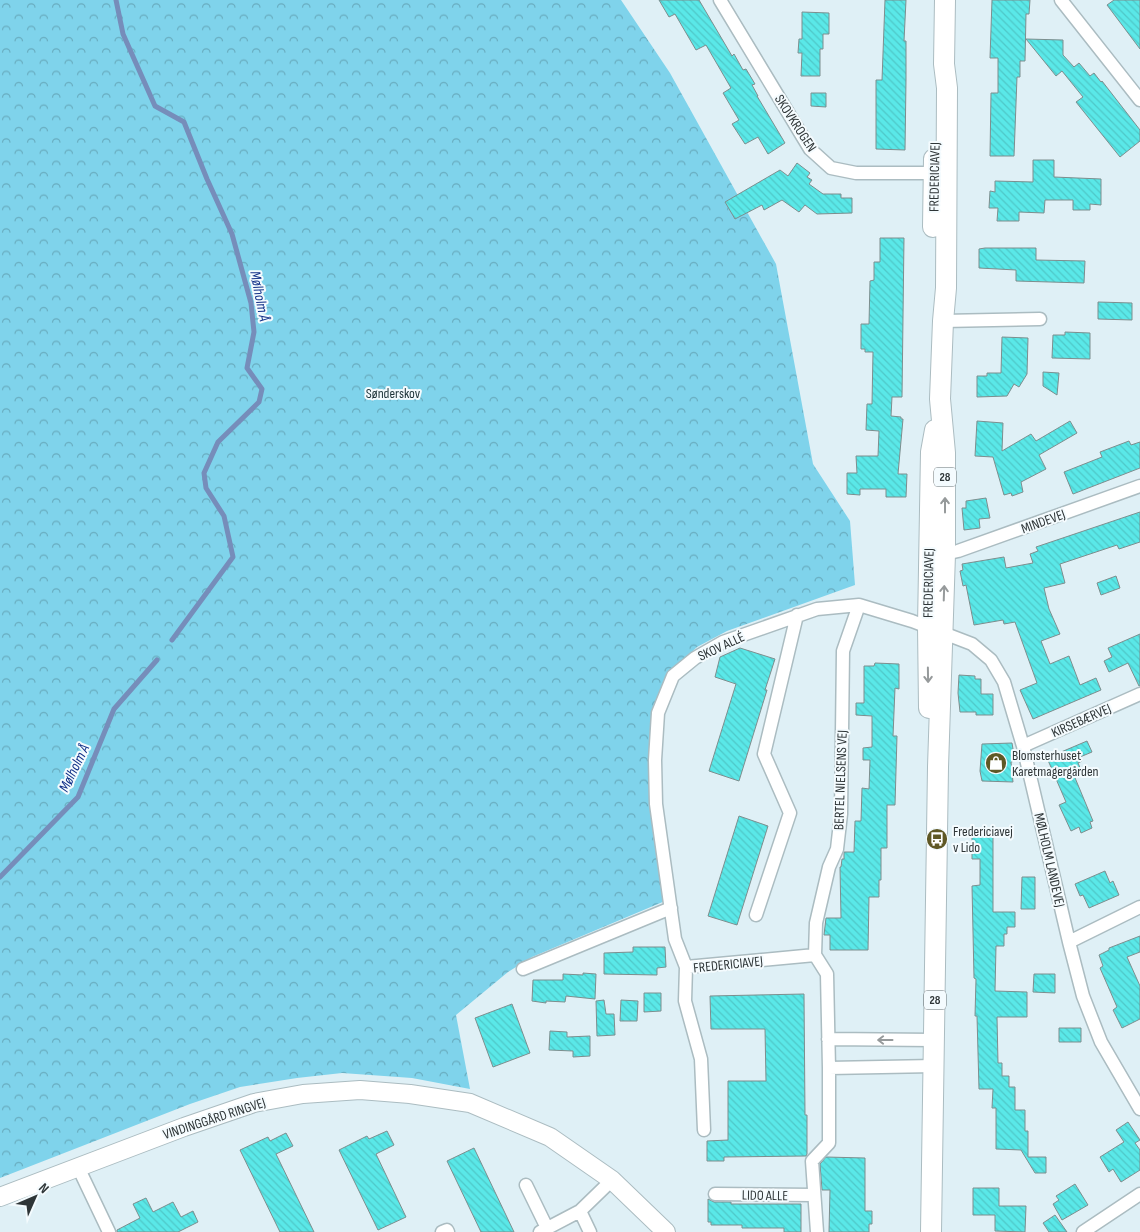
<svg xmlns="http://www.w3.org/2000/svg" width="1140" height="1232" viewBox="0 0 1140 1232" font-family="'Sofia Sans Condensed',sans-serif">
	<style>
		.forest { fill: url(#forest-crowns) }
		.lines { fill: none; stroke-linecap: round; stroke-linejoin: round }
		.stream { stroke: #768dba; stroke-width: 5 }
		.building { fill: url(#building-back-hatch); stroke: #7d8e8e }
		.street-casing { stroke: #abbcc1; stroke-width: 15 }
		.secondary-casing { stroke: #abbcc1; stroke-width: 20 }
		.primary-casing { stroke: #abbcc1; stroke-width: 22 }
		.street { stroke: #fff; stroke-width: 12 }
		.secondary { stroke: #fff; stroke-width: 18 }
		.primary { stroke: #fff; stroke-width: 20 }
		.oneway { stroke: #969a9b }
		.labels { text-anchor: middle; stroke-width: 4; stroke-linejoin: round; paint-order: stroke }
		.shield { fill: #f4fbfe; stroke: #697073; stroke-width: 1 }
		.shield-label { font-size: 12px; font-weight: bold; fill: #2e3537 }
		.street-label { font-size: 14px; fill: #2e3537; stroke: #f4fbfe }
		.park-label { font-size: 14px; fill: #1d3339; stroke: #f4fbfe }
		.poi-label { font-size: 14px; fill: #2e3537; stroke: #f4fbfe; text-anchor: start }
		.water-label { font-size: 15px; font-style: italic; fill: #113088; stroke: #f4fbfe }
	</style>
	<defs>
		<pattern id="forest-crowns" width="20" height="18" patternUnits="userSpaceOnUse" patternTransform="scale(1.25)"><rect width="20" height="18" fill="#7fd3eb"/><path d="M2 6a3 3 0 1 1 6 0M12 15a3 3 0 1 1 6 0" fill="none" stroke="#68acbf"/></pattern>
		<pattern id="building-back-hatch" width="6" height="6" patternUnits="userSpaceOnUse" patternTransform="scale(1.25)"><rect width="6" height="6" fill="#5ae8e8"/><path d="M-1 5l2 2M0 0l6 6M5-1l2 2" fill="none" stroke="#4fc8c8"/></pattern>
	</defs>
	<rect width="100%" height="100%" fill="#dff0f6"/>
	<!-- forest -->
	<path class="forest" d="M0,0H621L670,73L776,264L813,464L850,521L855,585L727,631L697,647L668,675L652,723L665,901L532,957L508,972L456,1015L470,1089L412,1078L342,1073L297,1078L240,1087L190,1104L0,1178Z"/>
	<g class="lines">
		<!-- stream -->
		<path class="stream" d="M116,0L123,34L155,106L184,122L207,179L232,234L251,303L254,332L247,368L262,389L259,402L218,442L204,473L206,488L224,516L233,557L172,640
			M0,877L78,797L114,709L157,660"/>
	</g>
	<!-- building -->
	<path class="building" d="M659,0H699L732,56L734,54L743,70L746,69L755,84L752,85L758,96H757L785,143L768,154L758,137L745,144L732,124L739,120L723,93L731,88L706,45L696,50L675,14L669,17Z
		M885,0H906L904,41H906V80L905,150L876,149V80H882Z
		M992,0H1030L1029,14H1026L1025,61H1020V77H1017L1014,156H990L991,93H998V58H990Z
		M1114,0H1140V49L1107,5Z
		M802,12L829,13V34H823V49H820V76H801L802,53H798L799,39H802Z
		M1026,39L1063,40V55L1074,67L1079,63L1090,76L1094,73L1101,82L1102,81L1140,130V141L1120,157L1076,102L1083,97L1062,71L1056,76Z
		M811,93H826V107L811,106Z
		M1033,160H1054V177L1101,179V205L1090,204V210H1073V200H1045L1044,213L1019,212V221H997L998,208H989L990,191L995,192V181L1033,182Z
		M797,163L810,173L807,177L812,180L809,184L823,194H841V198H852V213L817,214L805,205L799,212L782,200L764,210L762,205L735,219L725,202L780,170L788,176Z
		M880,238H904L902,397H892L891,416L901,417V419H903L898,474H907L906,497H886V489H860V495L847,494V473H857L856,456H878L879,431L866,430L867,404H872L873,352H865V349H861V324H869L870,281L874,280V262H880Z
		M985,248H1036V260L1085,261L1084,283L1016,281V270L979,268V249Z
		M1098,302L1132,303V320L1098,319Z
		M1065,332L1090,333V359L1052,358L1053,335H1065Z
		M1002,337L1028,338L1027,374L1019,387L1014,384L1007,396L977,397V376H987V373H1001Z
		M1043,372L1059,373L1057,395L1043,386Z
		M977,421L1003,423L1002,451L1031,434L1036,441L1070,421L1077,433L1039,455L1046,469L1021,482L1023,492L1012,496L1011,493L1004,495L993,457L975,456Z
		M1129,441L1131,445L1140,442V468L1073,494L1064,472L1102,457L1100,452Z
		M986,498L990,518L979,519L980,528L964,530L962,508H966V501Z
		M1140,512V542L1119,549L1117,545L1060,564L1065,583L1044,588L1049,609L1060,634L1041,641L1050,664L1069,656L1080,685L1096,678L1101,690L1033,719L1020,690L1037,683L1015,622L1004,624L1003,620L974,625L966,585L963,586L960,571L963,570L962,564L1004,557L1006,568L1033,563L1030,554L1038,551L1036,547Z
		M1116,576L1120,588L1101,595L1097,583Z
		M1140,634V686H1139L1128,663L1109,672L1104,661L1112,657L1108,648Z
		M740,648L775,659L765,690H767L739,781L709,771L736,684L715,677L720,657Z
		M875,663L899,664V689L895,688L893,736H897L895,805H887V848H881V880H879V897H869L868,950H830V935H824L826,918H841L840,867H841L842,859H844V852H854L855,821H861L862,788L869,789L870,760H863V748L872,747V716L856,715V703H864V666H874Z
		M959,675L975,676V679H981V694H993V715H976V712H960L958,693Z
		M1087,741L1092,752L1080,757L1082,761L1078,763L1081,770L1073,773L1093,821L1090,822L1092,828L1081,833L1079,827L1071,831L1059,805L1066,802L1047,758Z
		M1012,743L1015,761L1011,762L1013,782L982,781L980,771L982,744Z
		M739,816L768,826L737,925L708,916Z
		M972,835H993V912H1015V927H1007V934H1004V946H996L995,991L1027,992V1017H997L998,1063H1002V1076H1009V1087H1015V1110H1025V1131H1028V1157H1046V1173H1035L1021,1150L996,1149V1108H992L993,1089H979L977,1016H975L976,979L974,978L972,886L980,885V859H972Z
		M1105,871L1110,883L1113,881L1119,895L1089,908L1083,895L1080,896L1075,884Z
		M1022,877H1035V909H1021Z
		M1140,936V952L1127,957L1140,986V1019L1122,1028L1113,1010L1117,1007L1100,968L1103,966L1099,955L1109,950V948Z
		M633,947H665L666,967L657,968V975L604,974V953L633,952Z
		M583,973L596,974L595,999L566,996L565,1002L546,1001V1003L532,1001L533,980H563V974L583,975Z
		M1034,974H1055V993L1033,992Z
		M644,993H661V1011L644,1012Z
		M804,994L805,1115H807V1154L806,1156L724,1157V1161H707V1141L728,1140V1081H766L765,1029H711L710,996Z
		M604,1000L606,1014H614L615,1035L597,1036L596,1001Z
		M621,1000L638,1001L637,1021H620Z
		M512,1004L530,1053L493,1067L475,1018Z
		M1059,1028H1081V1042H1059Z
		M550,1031L567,1032V1037L590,1036V1056L573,1057V1051L549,1050Z
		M1128,1122L1140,1140L1135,1143L1140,1150V1170L1121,1182L1113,1169L1109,1172L1100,1157L1124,1142L1116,1130Z
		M387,1131L394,1145L376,1154L406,1217L378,1230L339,1150L367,1136L369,1139Z
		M286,1133L293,1146L276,1154L314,1232H280L240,1150L268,1137L270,1141Z
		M474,1148L514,1232H481L447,1161Z
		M826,1157L865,1158V1211H872V1224H869V1232H829L830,1190H822L820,1164Z
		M1075,1184L1088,1205L1062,1220L1053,1204L1059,1200L1056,1196Z
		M973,1188H999V1206H1026L1025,1232L995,1231V1215H973Z
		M146,1198L153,1212L173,1202L181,1217L193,1211L198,1222L178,1232H117V1230L140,1218L133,1204Z
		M708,1199L714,1202H731V1204H801V1232H784V1228H742V1225H711V1222H708Z
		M1055,1215L1067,1232H1049L1043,1223Z"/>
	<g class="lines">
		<!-- street casing -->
		<g class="street-casing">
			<path id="street" d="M720,0L810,149L831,168L856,173H940
				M1061,0L1140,100
				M943,321L1040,319
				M945,554L958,551L1140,486
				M1023,746L1140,694
				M756,915L790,813L764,754L797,615
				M1069,942L1140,907
				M815,955L816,923L829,867L837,849L841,814L843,651L859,605
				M815,955L827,974L829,1068V1143L812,1161L817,1232
				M686,967L675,939L656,804L655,760L658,713L673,676L695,658L723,642L817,609L859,605L912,621L972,644L991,660L1004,682L1023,746L1069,942L1083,996L1101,1042L1140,1109
				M523,969L671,908
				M828,1039L934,1040
				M829,1068L934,1066
				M704,1130L701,1059L685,1001L686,967L815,955
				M78,1167L109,1232
				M526,1185L547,1228
				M715,1194L814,1195
				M580,1211L590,1232
				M442,1232L447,1230L448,1232
				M540,1232L580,1211L612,1180
				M1083,1232L1140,1194"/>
		</g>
		<!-- secondary casing -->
		<g class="secondary-casing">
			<path id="secondary" d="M0,1197L184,1127L254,1103L303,1094L360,1090L410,1094L470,1103L550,1137L612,1180L666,1232"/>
		</g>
		<!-- primary casing -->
		<g class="primary-casing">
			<path id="primary" d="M933,227L934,159
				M929,708L928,626L931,452L935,430
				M931,1232L938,767L945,554V453L940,399L943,321L946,288L947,88L944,64L945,0"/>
		</g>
		<!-- street -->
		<use href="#street" class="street"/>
		<!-- secondary -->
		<use href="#secondary" class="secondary"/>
		<!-- primary -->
		<use href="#primary" class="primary"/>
	</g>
	<!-- one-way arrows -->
	<defs><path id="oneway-shaft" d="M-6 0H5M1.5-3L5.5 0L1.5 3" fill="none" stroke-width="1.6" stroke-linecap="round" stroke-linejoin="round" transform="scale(1.25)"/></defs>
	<g class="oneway">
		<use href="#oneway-shaft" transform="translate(945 505) rotate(-90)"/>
		<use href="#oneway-shaft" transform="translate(944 593) rotate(-88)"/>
		<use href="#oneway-shaft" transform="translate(928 675) rotate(89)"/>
		<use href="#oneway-shaft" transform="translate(885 1040) rotate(-180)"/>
	</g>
	<!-- icons -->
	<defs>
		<g id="shop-disc" transform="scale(1.125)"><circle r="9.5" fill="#5f5825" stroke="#f4fbfe"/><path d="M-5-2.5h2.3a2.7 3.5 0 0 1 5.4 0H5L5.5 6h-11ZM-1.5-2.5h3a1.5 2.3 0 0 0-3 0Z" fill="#fff"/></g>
		<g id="bus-disc" transform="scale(1.125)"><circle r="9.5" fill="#5f5825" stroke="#f4fbfe"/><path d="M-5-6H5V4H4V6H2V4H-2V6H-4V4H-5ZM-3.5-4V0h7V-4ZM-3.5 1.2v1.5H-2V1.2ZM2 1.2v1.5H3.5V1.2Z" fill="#fff"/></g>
	</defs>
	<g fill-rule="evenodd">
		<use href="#shop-disc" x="996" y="763"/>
		<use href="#bus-disc" x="937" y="839"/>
	</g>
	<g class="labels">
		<!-- shield labels -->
		<g class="shield">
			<rect x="934" y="467.5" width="22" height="19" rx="4"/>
			<rect x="924" y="990.5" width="22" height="19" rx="4"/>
		</g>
		<g class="shield-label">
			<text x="945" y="481">28</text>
			<text x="935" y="1004">28</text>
		</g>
		<!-- street labels -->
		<g class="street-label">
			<text transform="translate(796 123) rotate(57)" y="5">SKOVKROGEN</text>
			<text transform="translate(934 177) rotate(-89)" y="5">FREDERICIAVEJ</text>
			<text transform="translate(1043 521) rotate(-20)" y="5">MINDEVEJ</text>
			<text transform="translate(928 583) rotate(-89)" y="5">FREDERICIAVEJ</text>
			<text transform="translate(721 646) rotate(-25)" y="5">SKOV ALLÉ</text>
			<text transform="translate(1081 720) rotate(-24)" y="5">KIRSEBÆRVEJ</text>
			<text transform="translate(840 780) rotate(-88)" y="5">BERTEL NIELSENS VEJ</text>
			<text transform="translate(1050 860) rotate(77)" y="5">MØLHOLM LANDEVEJ</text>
			<text transform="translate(728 964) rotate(-6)" y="5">FREDERICIAVEJ</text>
			<text transform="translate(214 1118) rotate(-18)" y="5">VINDINGGÅRD RINGVEJ</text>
			<text transform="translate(765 1195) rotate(1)" y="5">LIDO ALLE</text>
		</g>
		<!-- park labels -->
		<g class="park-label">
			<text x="393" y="398">Sønderskov</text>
		</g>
		<!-- poi labels -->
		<g class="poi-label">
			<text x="1012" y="760">Blomsterhuset<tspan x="1012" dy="16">Karetmagergården</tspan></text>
			<text x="953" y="836">Fredericiavej<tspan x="953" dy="16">v Lido</tspan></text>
		</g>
		<!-- water labels -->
		<g class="water-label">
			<text transform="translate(260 296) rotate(79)" y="5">Mølholm Å</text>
			<text transform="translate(74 768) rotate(-64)" y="5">Mølholm Å</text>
		</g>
	</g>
	<!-- north arrow -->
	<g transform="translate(35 1197) rotate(45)" stroke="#f4fbfe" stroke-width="4" paint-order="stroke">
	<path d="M0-4L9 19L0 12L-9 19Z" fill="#2e3537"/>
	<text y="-8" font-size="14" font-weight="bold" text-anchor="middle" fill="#2e3537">N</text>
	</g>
</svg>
